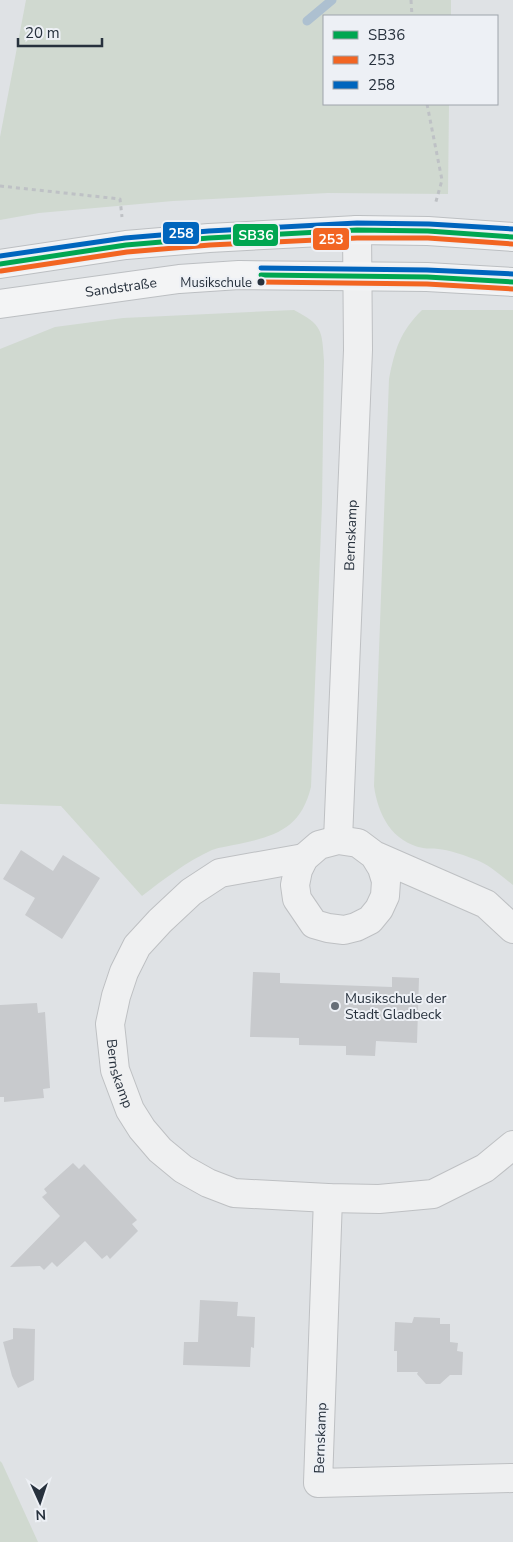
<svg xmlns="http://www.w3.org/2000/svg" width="513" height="1542" viewBox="0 0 513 1542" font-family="'Nunito Sans',sans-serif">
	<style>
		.green { fill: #d0d9d0 }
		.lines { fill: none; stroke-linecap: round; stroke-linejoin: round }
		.stream { stroke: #adc0d0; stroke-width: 9 }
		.building { fill: #c8cacd }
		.minor-casing { stroke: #bec0c3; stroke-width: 30 }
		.major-casing { stroke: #bcbfc2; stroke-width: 30 }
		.path { stroke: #bec1c5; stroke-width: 3; stroke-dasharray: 4 4; stroke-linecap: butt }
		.minor { stroke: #eff0f1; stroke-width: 28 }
		.major { stroke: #f3f4f5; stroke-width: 28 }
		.bus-1-casing { stroke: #edf0f5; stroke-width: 9 }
		.bus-2-casing { stroke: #edf0f5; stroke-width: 9 }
		.bus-3-casing { stroke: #edf0f5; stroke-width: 9 }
		.bus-1 { stroke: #00a651; stroke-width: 5 }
		.bus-2 { stroke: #f26522; stroke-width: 5 }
		.bus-3 { stroke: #0065bd; stroke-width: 5 }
		.bus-dot { fill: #27313d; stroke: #edf0f5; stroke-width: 2 }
		.poi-dot { fill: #676f78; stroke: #edf0f5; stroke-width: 2 }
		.labels { text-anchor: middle; stroke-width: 4; stroke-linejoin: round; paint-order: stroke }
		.bus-label { font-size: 13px; fill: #27313d; stroke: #edf0f5; text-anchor: end }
		.street-label { font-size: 14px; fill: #27313d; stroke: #edf0f5 }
		.poi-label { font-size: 14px; fill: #27313d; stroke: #edf0f5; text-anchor: start }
		.line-badge { stroke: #edf0f5; stroke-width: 2 }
		.badge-label { font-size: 14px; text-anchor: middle; font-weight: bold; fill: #fff }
	</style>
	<rect width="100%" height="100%" fill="#dfe2e5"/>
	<!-- green -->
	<path class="green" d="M26,0H451V16H324V104H449L448,194L328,193L173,201L39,213L0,220V137Z
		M294,310C322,325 322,329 324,361L322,504L311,787C301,828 276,836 239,844C230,846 220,847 212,850C186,862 164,879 142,896L61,806L0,804V349L55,327L123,318Z
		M422,310H513V885C500,875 488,863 471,858C461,854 449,850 438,849C433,848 428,849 423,848C392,842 378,815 374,786L389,379C395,349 400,332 422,310Z
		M0,1461L2,1463L38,1542H0Z"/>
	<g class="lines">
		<!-- stream -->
		<path class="stream" d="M307,21L332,0"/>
	</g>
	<!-- building -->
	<path class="building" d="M21,850L53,871L63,855L100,878L62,939L25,915L35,898L3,879Z
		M253,972L280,973V983L392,987V977L419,978L417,1043L376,1041L375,1056L346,1055V1046L299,1045V1038L250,1037Z
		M37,1003L38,1013L45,1012L50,1088L43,1089L44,1098L4,1102V1097H0V1005Z
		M73,1163L79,1169L84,1164L137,1220L132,1224L138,1231L110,1259L107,1255L102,1259L85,1241L57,1267L52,1262L44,1270L40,1266L10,1267L60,1216L42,1197L47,1193L44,1189Z
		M200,1300L238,1302L237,1316L255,1317L254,1348L251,1347L250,1367L183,1365L184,1342H198Z
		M414,1317L440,1318V1324H450V1342L458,1343L457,1351L463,1352L462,1375H450L440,1384H426L417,1374L418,1372H397V1351H394L395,1322L412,1323Z
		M13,1328L35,1329L34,1380L18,1388L12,1376L3,1342L13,1339Z"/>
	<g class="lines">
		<!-- minor casing -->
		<g class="minor-casing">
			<g id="minor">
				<path id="s1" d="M338,840L358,350L357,230"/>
				<path d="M374,855L382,868L386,881L385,896L379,909L370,920L356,927L344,930L328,928L314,924L297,899L295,885L298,870L304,858L319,845L338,840L358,843L374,855L486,904L513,929"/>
				<path id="s2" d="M304,858L220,873L191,892L160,921L137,946L124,972L116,996L110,1024L115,1070L130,1110L142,1129L160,1150L183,1169L208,1183L234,1193L328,1198L379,1199L433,1194L485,1168L513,1145"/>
				<path d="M328,1198L318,1483L513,1478"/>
			</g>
		</g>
		<!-- major casing -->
		<g class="major-casing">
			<g id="major">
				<path d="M0,264L126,245L209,238L321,232L357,230L428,231L513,237"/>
				<path id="s3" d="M0,304L179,279L239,275L427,277L513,282"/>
			</g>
		</g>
		<!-- path -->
		<path class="path" d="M411,0L412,16
			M427,104L442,180L435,205
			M0,186L120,199L122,217"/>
		<!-- minor -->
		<use href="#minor" class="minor"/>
		<!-- major -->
		<use href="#major" class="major"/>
		<!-- bus-1 casing -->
		<g class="bus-1-casing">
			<path id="bus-1" d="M0,264L126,245L209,238L357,230L428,231L513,237
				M261,275L427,277L513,282"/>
		</g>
		<!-- bus-2 casing -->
		<g class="bus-2-casing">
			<path id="bus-2" d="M1,271L127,252L210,245L357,238H428L512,244
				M261,282L427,284L513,289"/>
		</g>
		<!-- bus-3 casing -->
		<g class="bus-3-casing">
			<path id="bus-3" d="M0,256L125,238L209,231L357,223L429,224L513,229
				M261,268L427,270L513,274"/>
		</g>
		<!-- bus-1 -->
		<use href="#bus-1" class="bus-1"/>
		<!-- bus-2 -->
		<use href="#bus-2" class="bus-2"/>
		<!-- bus-3 -->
		<use href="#bus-3" class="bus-3"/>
	</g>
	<!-- markers -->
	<circle class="bus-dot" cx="261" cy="282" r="4.5"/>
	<circle class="poi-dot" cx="335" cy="1006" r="5"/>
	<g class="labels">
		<!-- bus labels -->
		<g class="bus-label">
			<text x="252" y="287">Musikschule</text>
		</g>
		<!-- street labels -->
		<g class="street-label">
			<text dy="5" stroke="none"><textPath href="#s3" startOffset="122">Sandstraße</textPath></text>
			<text dy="5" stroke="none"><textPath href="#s1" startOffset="305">Bernskamp</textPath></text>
			<text dy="5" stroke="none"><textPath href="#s2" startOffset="330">Bernskamp</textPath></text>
			<text transform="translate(320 1438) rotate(-88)" y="5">Bernskamp</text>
		</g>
		<!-- poi labels -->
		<g class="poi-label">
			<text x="345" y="1003">Musikschule der<tspan x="345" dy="16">Stadt Gladbeck</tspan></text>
		</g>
	</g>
	<g class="line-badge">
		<rect x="162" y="221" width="38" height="24" rx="5" fill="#0065bd"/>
		<rect x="232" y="223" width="47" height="24" rx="5" fill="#00a651"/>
		<rect x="312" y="227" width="38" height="24" rx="5" fill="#f26522"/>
	</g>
	<g class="badge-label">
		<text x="181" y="238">258</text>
		<text x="256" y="240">SB36</text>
		<text x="331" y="244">253</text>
	</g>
	<!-- legend -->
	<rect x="323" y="15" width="175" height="90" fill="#edf0f5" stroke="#9ea4ab"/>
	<rect x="333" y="31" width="25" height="8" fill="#00a651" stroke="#9ea4ab"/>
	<text x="368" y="40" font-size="15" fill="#27313d">SB36</text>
	<rect x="333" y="56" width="25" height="8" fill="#f26522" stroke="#9ea4ab"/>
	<text x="368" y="65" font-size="15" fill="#27313d">253</text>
	<rect x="333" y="81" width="25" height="8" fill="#0065bd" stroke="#9ea4ab"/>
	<text x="368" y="90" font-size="15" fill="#27313d">258</text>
	<!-- north arrow -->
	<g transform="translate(40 1502) rotate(177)" stroke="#edf0f5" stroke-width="4" paint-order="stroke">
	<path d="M0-4L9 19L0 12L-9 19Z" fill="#27313d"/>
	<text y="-8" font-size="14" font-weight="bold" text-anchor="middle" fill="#27313d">N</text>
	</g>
	<!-- scale -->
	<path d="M18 38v8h84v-8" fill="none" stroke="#27313d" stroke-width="2.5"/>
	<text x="25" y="38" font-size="15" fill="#27313d" stroke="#edf0f5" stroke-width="4" paint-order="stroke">20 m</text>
</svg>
